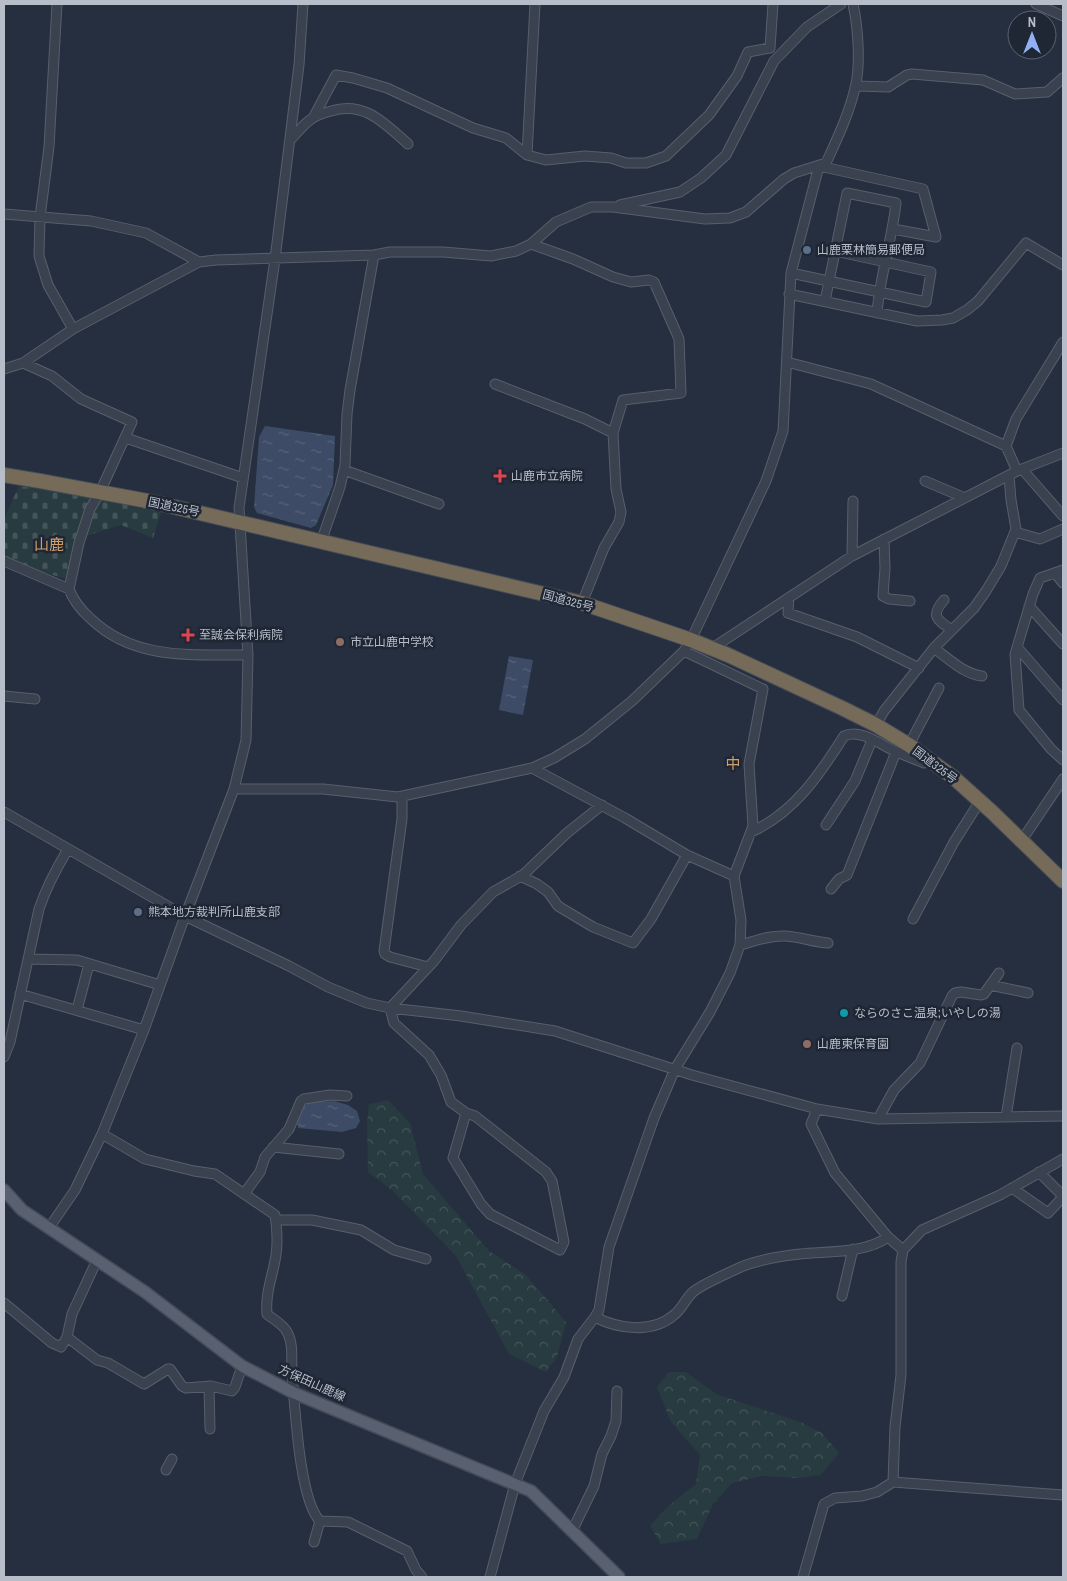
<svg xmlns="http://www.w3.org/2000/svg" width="1067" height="1581" viewBox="0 0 1067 1581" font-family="'Archivo Narrow','Noto Sans JP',sans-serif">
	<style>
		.forest { fill: url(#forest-crowns) }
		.cemetery { fill: url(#cemetery-stones) }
		.water { fill: url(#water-ripples) }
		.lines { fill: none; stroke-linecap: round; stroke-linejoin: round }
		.minor-casing { stroke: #585f6c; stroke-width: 11 }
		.major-casing { stroke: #444a58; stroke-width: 14 }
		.highway-casing { stroke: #454c59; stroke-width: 16 }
		.minor { stroke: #3a414f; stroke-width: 9 }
		.major { stroke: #59606f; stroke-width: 11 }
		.highway { stroke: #756b58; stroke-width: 14 }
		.service-dot { fill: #5c6f8a; stroke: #1f2634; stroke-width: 2 }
		.health-dot { fill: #e0444e; stroke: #1f2634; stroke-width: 2 }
		.education-dot { fill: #8d6e63; stroke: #1f2634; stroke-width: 2 }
		.culture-dot { fill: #0f9aa8; stroke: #1f2634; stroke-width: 2 }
		.labels { text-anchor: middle; stroke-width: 5; stroke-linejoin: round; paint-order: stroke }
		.poi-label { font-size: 12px; fill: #b7bdc9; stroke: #1f2634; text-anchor: start }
		.street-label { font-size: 12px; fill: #b7bdc9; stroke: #1f2634 }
		.quarter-label { font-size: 15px; fill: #d19f6b; stroke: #1f2634 }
	</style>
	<defs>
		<pattern id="forest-crowns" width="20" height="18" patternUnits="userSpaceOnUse" patternTransform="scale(1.25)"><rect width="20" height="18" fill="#283b40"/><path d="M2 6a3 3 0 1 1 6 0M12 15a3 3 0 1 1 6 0" fill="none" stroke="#45555a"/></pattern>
		<pattern id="cemetery-stones" width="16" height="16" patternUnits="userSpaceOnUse" patternTransform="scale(1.25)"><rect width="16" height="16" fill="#283b40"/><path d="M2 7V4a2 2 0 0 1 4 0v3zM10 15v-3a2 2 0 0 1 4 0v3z" fill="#45555a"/></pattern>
		<pattern id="water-ripples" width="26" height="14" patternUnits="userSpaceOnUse" patternTransform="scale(1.25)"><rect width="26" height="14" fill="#3d4b67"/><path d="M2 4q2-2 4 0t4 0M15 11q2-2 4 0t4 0" fill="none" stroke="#57637b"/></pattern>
	</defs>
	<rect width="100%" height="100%" fill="#262f3f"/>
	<!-- forest -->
	<path class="forest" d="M388,1100L410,1123L423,1174L489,1251L526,1275L566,1322L557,1357L546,1372L509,1354L456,1256L392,1190L368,1172L367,1123L369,1104Z
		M669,1372H686L716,1394L803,1423L822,1433L839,1453L821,1475L799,1478L762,1476L732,1483L713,1504L697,1539L661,1544L650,1526L667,1507L696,1484L700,1455L671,1422L657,1387Z"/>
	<!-- cemetery -->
	<path class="cemetery" d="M19,486L93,497L75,541L66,579L26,567L4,556V519Z
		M102,498L161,512L153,538L121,525L86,536L93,512Z"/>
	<!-- water -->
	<path class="water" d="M265,426L335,436L333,485L316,525L311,528L257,513L254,507L259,437Z
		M509,656L533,660L523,715L499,710Z
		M334,1101L348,1105L357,1111L360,1121L356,1128L342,1132L298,1128C296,1116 301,1110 308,1102Z"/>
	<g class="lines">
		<!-- minor casing -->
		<g class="minor-casing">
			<path id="minor" d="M57,4L49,147L40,217L39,256L48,285L73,329
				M1036,4L1063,16
				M856,86L888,87L907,75L912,74L983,80L1015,94L1047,92L1063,78
				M313,118L336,75L353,78L387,88L473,128L506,138L527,155L546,160L585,156L611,158L626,163H646L666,156L709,115L737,76L748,52L770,48L773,4
				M291,139C297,133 303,125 310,120C316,115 323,113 331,111C365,101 384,123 408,144
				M527,155L535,4
				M819,166L923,189L936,237L893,229
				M620,205L680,192L701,178L726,155L774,61L807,27L841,4
				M4,214L91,221L146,233L199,262
				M531,244L573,259L613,277L631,282L649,280L654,282L679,339L681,393L623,400L613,433
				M791,273L926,302L931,272L835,251
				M789,294L917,321L942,320L953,318L967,310L978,301L1026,243L1063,265
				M825,301L847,193L896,203C892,240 880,275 877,313
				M787,362L871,384L1006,446
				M23,363L52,376L81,399L132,422L100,492L90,509L79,543L69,589C73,600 82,611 91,619C135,661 192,654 248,655
				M4,369L23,363L73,329L199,262L216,260L374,255L390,252H443L491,256L516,251L531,244L556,222L591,207H613L705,219L730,218L746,212L784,179L794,173L826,163C837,139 849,114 855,88C861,65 858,27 853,4
				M495,384L585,419L613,433L616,489L621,512L619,522L604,548L582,603
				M126,438L243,478
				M1022,469L1063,516
				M344,470L439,504
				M1017,471L1006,446L1016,419L1063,342
				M925,481L965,498
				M1015,532L1040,539L1063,529
				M884,539L885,568L883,596L889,599L910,601
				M321,542L340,487L345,465L347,414L350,390L374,255
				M852,556L853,501
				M4,561L69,589
				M1063,570L1040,578L1033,594L1015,654L1019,710L1051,749L1063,760
				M1055,573L1063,583
				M789,598L788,613L857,637L919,668
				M944,600C930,616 937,620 952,630
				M1029,606L1063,644
				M1017,647L1063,700
				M934,648C949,659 964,674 982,676
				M711,649L852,556L1017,471L1063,453
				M4,696L35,699
				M876,725L884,711L934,648L974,608L986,591L1001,566L1016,529L1011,500L1009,475
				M909,745L939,688
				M532,768L625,818L687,855L734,876
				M234,789H323L398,797L532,768L554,758L585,739L632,701L684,651L691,640L766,481L783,431L791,273L819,166
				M402,797V819L384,951L385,954L390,957L428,967
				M4,812L185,916L289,966L328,987L367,1003L390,1008L461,1016L555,1031L692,1075L817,1109L878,1119L1063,1116
				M826,825L855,781L872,740
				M751,832C794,813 820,774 844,736C861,728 882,746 897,752C906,756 915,759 924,763L929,760
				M1022,840L1063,779
				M520,876L537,884L548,892L558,906L593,927L633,943L651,919L687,855
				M831,889L839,879L847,875L896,752
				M913,919L954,842L980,801
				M740,945C755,941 770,935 786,936C800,937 814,942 828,943
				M28,959L77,960L160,985
				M990,985L1028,993
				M20,994L144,1030
				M77,1010L89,964
				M4,1057L10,1042L39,909C46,888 56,869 68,849
				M817,1109L811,1124L835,1173L888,1237L903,1250
				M466,1113L475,1116L546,1172L552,1181L564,1242L560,1250L490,1214L481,1204L453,1158L466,1113L451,1102L441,1075L429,1055L394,1023L390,1008L434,961L461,925L493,892L523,875L567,833L602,805
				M1006,1117L1017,1048
				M878,1119L894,1090L920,1063L952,996L955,993L961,992L981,995L984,994L999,973
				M102,1134L145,1159L194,1171L215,1174L275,1215C277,1229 278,1242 276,1255C273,1275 265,1293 267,1314C273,1319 284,1325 287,1332C294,1344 291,1361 292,1374C295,1405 299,1500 320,1521L348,1522L407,1551L416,1570L422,1577
				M273,1147L339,1154
				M1039,1172L1063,1196
				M1012,1188L1048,1213L1063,1197
				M244,1194L260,1172L265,1157L289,1129L301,1101L304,1099L330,1095L347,1096
				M276,1220H312L361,1230L394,1250L426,1259
				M49,1228L75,1190L102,1134L144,1030L185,916L234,789L246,740L248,655L239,508L275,259L299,65L303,4
				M842,1296L853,1249
				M4,1303L52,1343L61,1347L67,1337L72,1314L97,1260
				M595,1317C618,1329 652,1334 674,1315C682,1309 686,1298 693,1292C701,1285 730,1272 741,1267C758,1260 781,1256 800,1254C828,1251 864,1254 888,1237
				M67,1337L97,1360L108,1363L144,1384L168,1369H170L182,1386L186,1388L211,1386L232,1391L235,1387L242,1366
				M209,1386L210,1429
				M166,1470L172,1459
				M893,1482L895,1427L901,1375V1262L903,1250L922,1230L1000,1195L1063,1159
				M572,1531L594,1486L602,1454L611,1436L616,1421L617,1391
				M314,1542L320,1521
				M490,1577L515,1484L544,1411L564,1377L578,1339L595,1317L599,1310L609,1247L654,1118L675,1069L710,1012L730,973L740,945L741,920L734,876L753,826L749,764L763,689L684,651
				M803,1577L824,1504L835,1498L862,1496L877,1492L893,1482L1063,1495"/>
		</g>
		<!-- major casing -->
		<g class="major-casing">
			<path id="major" d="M4,1190L22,1210L145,1292L242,1366L294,1393L531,1491L619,1577"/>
		</g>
		<!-- highway casing -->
		<g class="highway-casing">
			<path id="highway" d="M4,475L40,481L153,502L582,603L691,640L728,655L842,708L876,725L909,745L953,777L992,812L1063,881"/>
		</g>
		<!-- minor -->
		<use href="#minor" class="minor"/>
		<!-- major -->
		<use href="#major" class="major"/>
		<!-- highway -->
		<use href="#highway" class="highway"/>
	</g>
	<!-- markers -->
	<g class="service-dot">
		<circle cx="807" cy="250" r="5"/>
		<circle cx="138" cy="912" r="5"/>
	</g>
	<g class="health-dot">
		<path d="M497.5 468.5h5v5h5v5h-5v5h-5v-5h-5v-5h5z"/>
		<path d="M185.5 627.5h5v5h5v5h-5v5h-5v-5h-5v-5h5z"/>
	</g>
	<g class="education-dot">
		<circle cx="340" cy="642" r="5"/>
		<circle cx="807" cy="1044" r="5"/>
	</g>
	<circle class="culture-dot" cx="844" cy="1013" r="5"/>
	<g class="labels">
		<!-- poi labels -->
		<g class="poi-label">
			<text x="817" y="254">山鹿栗林簡易郵便局</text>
			<text x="511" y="480">山鹿市立病院</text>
			<text x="199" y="639">至誠会保利病院</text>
			<text x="350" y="646">市立山鹿中学校</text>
			<text x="148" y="916">熊本地方裁判所山鹿支部</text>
			<text x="854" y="1017">ならのさこ温泉;いやしの湯</text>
			<text x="817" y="1048">山鹿東保育園</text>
		</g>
		<!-- street labels -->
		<g class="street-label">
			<text transform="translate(174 507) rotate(12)" y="4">国道325号</text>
			<text transform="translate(568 601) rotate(15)" y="4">国道325号</text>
			<text transform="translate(935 765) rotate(37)" y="4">国道325号</text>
			<text transform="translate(312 1383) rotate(24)" y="4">方保田山鹿線</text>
		</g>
		<!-- quarter labels -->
		<g class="quarter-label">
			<text x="49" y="550">山鹿</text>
			<text x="733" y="769">中</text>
		</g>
	</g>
	<!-- border -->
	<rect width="1067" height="1581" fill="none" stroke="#b7bdc9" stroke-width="10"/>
	<!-- north arrow -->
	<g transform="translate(1032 35)"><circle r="24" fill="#1f2634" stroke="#5c6270"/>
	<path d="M0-4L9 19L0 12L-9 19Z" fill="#92b0f4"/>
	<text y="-8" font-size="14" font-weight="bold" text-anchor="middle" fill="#b7bdc9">N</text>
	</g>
</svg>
